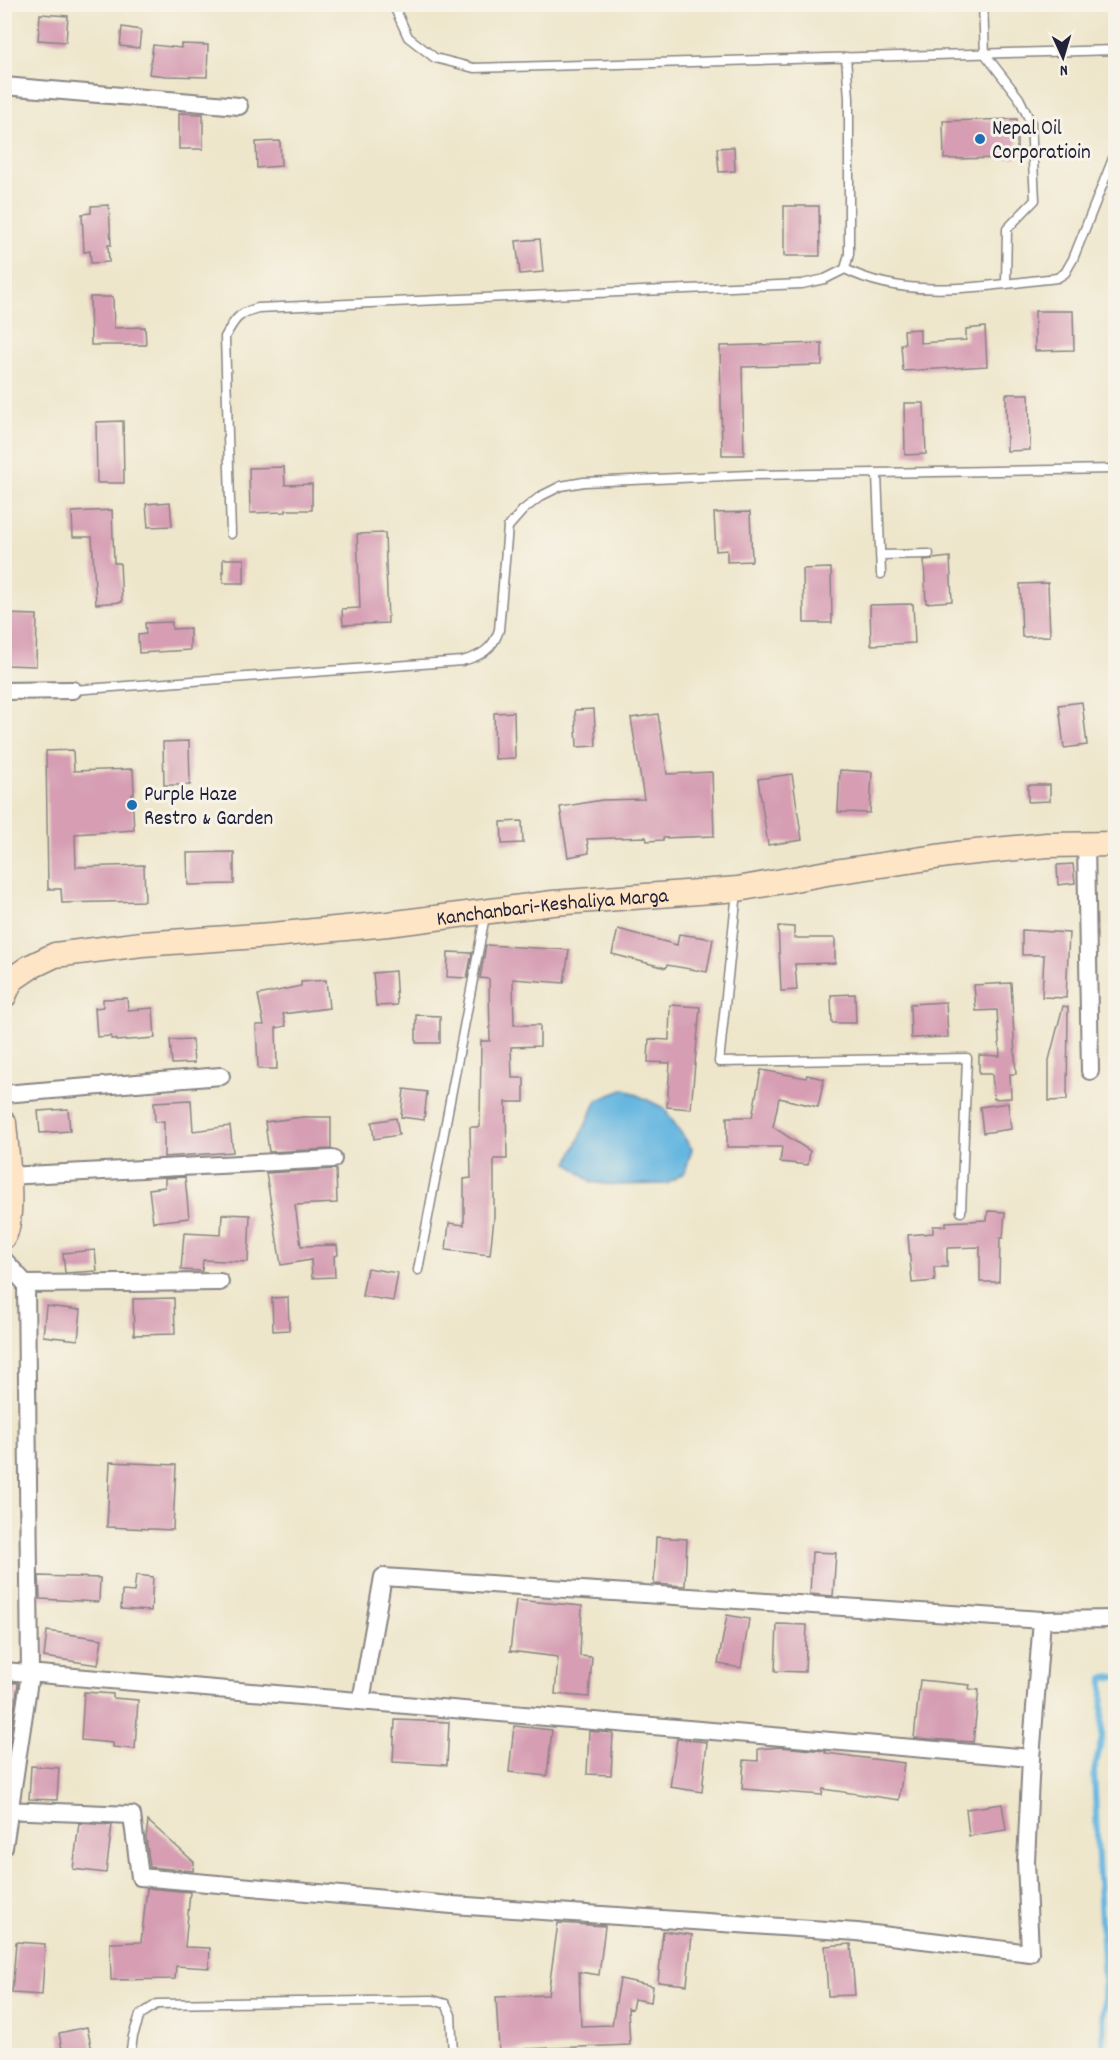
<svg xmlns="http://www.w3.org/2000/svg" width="1120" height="2060" viewBox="0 0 1120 2060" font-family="Dekko,sans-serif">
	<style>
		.water { fill: #65b6e0; stroke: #446c8e; stroke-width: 1.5 }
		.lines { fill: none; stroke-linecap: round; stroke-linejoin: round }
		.stream { stroke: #65b6e0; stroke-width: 6 }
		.building { fill: #d69db3 }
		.lane-casing { stroke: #888483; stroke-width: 11 }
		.street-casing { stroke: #888483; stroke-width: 20 }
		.secondary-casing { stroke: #888483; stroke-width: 27 }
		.lane { stroke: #fff; stroke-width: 8 }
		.street { stroke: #fff; stroke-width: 16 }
		.secondary { stroke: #fde5c5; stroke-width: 24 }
		.poi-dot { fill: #1f6fb2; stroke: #f7f3e8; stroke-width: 2 }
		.labels { text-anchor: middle; stroke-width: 6; stroke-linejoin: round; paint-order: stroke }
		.poi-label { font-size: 21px; fill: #22223b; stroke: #f7f3e8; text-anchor: start }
		.street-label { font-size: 21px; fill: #22223b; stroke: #f7f3e8 }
	</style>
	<rect width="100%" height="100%" fill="#f7f3e8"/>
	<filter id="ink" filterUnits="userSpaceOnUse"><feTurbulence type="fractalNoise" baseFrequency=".0167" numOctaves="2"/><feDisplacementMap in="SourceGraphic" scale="12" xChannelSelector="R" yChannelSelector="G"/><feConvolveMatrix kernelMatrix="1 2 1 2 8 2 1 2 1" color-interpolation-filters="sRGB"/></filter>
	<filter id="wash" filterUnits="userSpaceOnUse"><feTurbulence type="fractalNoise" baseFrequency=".008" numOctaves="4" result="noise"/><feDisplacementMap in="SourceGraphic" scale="24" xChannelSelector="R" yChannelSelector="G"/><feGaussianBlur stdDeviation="1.35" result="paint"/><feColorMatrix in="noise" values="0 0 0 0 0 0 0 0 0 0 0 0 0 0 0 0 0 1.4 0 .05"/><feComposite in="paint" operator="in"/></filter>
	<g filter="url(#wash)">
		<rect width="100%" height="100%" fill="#eee6cb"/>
		<!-- water -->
		<path class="water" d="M625,1089L664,1108L692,1149L685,1172L667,1184L613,1185L591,1182L568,1163L597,1100Z"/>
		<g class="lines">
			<!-- stream -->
			<path class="stream" d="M1103,2056L1104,1986L1094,1771L1102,1738L1103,1678L1116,1677"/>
		</g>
		<g id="blocks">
			<!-- building -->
			<path class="building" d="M40,14L68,16L66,42L38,40Z
				M122,27L141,30L139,48L120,46Z
				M181,44L208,45L207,77L167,76L149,74L153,45L181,48Z
				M179,113L203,114V149H179Z
				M1017,119V158L944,159L943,121Z
				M280,141L281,166L257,168L256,142Z
				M734,147L735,171L719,172L717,148Z
				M109,205L111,245H108L109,262L91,263L90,251L84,252L82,214L91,213V206Z
				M784,206H819L820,256H784Z
				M540,239L543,272L520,274L516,241Z
				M90,297H113L114,328L145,327L146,345H91Z
				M1035,311H1073L1074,350L1035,351Z
				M985,327L987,366L903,371L901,344H905L904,330L920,329V343L966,340V329Z
				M822,343V365L742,367L744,455H722L720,346Z
				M1006,394H1029L1030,450L1007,451Z
				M904,403H924L926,454L905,455Z
				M123,421L124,483H97L96,422Z
				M284,467L285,485L312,484V510H286V512L250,513L249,468Z
				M170,502L172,526L148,527L146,504Z
				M112,510L114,563H120L122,602L96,604L92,537H73L72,512Z
				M750,512L752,561L727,562V550L716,551L714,513Z
				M385,533L388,623L343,625L342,609L360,608L357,534Z
				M950,557L952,601L926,603L924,560Z
				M223,559H244V583H223Z
				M831,568L832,623H804L803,569Z
				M1048,583L1050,636L1022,637L1020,584Z
				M913,604L915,643L871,645L870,605Z
				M6,614L37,615L36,666L4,665Z
				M172,622V629L190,628V650L139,653L138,635L146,634L145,623Z
				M1082,702L1087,745L1064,748L1059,705Z
				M594,709L596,746L577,747L575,710Z
				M514,712L515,758L495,759L494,713Z
				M658,714L667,774L712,772L714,836L663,838V840L647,841L646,837L587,839L589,853L568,857L560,807L602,800L644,799L631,718Z
				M189,741L190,785H164L163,742Z
				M73,750L74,771L133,769L134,794H132L134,830L75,834L76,867L144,865L145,901L62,903L61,889H48L46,751Z
				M840,770L872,772L870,813L838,812Z
				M792,774L802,840L768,845L758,779Z
				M1028,785H1050V801L1028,802Z
				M522,821L523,843L502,844L501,822Z
				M234,852V884L188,885L187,853Z
				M1073,864L1075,883L1058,885L1057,865Z
				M778,926L794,927V938H835V963L795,964L797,990L781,991Z
				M618,929L677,945L679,934L713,939L707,972L667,965L666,968L612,954Z
				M1022,930L1069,933L1066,998L1042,997L1044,955H1022Z
				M486,945L569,950L564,983L513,979L514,1025H540V1046L511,1047L512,1078H524V1102H506L507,1159H494V1218L490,1255L446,1250L449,1223L464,1225V1179L471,1178L470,1127H480L481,1041H490L489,979L480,978Z
				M448,952L472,953L467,978L447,977Z
				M395,971L397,1005L376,1006L373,973Z
				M326,980L329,1008L283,1014L286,1026L276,1028L277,1069H258L256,1025H264L258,995L301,986V982Z
				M1011,983L1016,1074H1010L1011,1098L994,1099L992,1074H979V1055L1000,1056L997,1010L976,1011L974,985Z
				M855,994L856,1023H832L831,995Z
				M127,998L128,1010L153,1008L155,1038L116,1041V1039H111V1036L97,1037L95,1008L103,1007V999Z
				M946,1002L948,1037L911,1038L910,1004Z
				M670,1005L700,1007L691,1109L667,1107L670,1063L648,1062L649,1039L669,1040Z
				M1063,1006L1068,1007L1067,1100L1049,1101V1060Z
				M416,1015L440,1016V1043H416Z
				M192,1039L194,1063L172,1064L170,1040Z
				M761,1070L806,1078L807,1075L824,1079L818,1107L779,1098L773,1127L810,1151L808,1165L780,1162L782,1147H727V1117H752Z
				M404,1089L427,1092L424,1120L401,1117Z
				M191,1100L193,1131L230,1126L233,1152L164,1157V1121L155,1122L154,1102Z
				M1008,1103L1011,1129L983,1133L980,1107Z
				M68,1109L70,1131L40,1133L38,1111Z
				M303,1117H331V1149L269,1152L265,1122Z
				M396,1118L399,1135L374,1139L372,1122Z
				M336,1169L337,1203L295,1205L301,1246L337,1245L338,1255L334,1256L335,1277L312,1278L311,1260L281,1265L266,1173Z
				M185,1177L189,1218L153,1222L149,1189L165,1187V1178Z
				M988,1211L1005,1212L1003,1238H1000L999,1282H980V1247L947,1248V1267H934L935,1281L912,1283L908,1235L933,1233V1226H946V1222L987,1220Z
				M222,1214L250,1215L248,1262L203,1260L202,1271L181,1270L184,1233L221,1235Z
				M95,1250L97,1271L65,1273L63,1253Z
				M367,1268L398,1273L393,1301L362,1296Z
				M288,1297L289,1330L273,1331L272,1298Z
				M174,1298L175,1334L134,1335L133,1299Z
				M46,1306L81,1310L78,1340L43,1336Z
				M110,1462L176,1465L173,1530L107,1527Z
				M656,1537L687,1539L685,1586L654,1584Z
				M812,1552L836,1553L833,1596L810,1594Z
				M136,1575L153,1577L151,1611L121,1609L122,1591L134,1592Z
				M39,1576L100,1578L99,1602L40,1599Z
				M516,1600L582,1606L580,1656L592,1657L589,1697L555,1694L558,1657L510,1651Z
				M727,1615L749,1619L741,1668L718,1664Z
				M777,1624L807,1625L805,1672L775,1671Z
				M47,1631L102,1639L98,1665L44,1657Z
				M920,1680L970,1685L969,1689L979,1690L973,1742L914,1738Z
				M4,1682L18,1683L7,1757H4Z
				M84,1692L113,1694V1698L138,1700L135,1749L113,1747V1743L81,1740Z
				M395,1720L449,1722L447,1765L393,1762Z
				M514,1726L552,1730L547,1776L509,1772Z
				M589,1731L613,1733L611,1775L587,1774Z
				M677,1739L707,1742L702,1792L670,1787Z
				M780,1747L826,1751L825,1753L904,1763L899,1800L823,1789L822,1795L742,1789L744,1760L758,1761V1749Z
				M31,1766L59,1768L57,1800L29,1799Z
				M1002,1804L1006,1830L969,1836L966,1809Z
				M148,1821L194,1862L193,1871L150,1867L146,1838Z
				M79,1823L112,1825L106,1873L73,1869Z
				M147,1888L190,1892L185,1947L210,1948L209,1968L176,1966L175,1979L111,1980L110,1943L141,1942Z
				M558,1923L605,1926L599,1975L579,1972L581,2026L612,2025L620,1979L653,1986L651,2002L634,1999L632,2009L628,2008L630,2045L499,2050L496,1997L548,1995Z
				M663,1931L692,1935L687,1985L658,1982Z
				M16,1942L45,1944L42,1995L12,1993Z
				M851,1944L855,1995L828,1996L825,1946Z
				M87,2027L93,2055H63L59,2033Z"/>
		</g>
	</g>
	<g filter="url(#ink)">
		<use href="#blocks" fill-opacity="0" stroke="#888483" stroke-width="1.5"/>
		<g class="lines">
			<!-- lane casing -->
			<g class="lane-casing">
				<path id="lane" d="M393,4L408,37L435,58L474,68L1116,50
					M983,4L985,54L1019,98L1031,123L1035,200L1007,229L1006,283
					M845,269C909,302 988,285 1057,278L1065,273L1073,259L1116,151
					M877,474L881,574
					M231,534L225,337C234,320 238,313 258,308L802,284L825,279L845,269L849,254V98L846,57
					M880,555L929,554
					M73,690L462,661C481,656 493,649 499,630L508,527L523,510L541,496L561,486L584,482L750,475L1116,469
					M737,892L719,1062L967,1058L961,1212
					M418,1270L485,916
					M130,2056L133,2036L140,2015L157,2004L433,2000L446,2004L451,2015L453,2056"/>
			</g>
			<!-- street casing -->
			<g class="street-casing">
				<path id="street" d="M4,86L239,106
					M4,691L73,690
					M1086,844L1090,1071
					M4,1094L221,1076
					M7,1176L333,1159
					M4,1260L26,1284L30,1674L4,1847
					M26,1284L220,1282
					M4,1671L1031,1758
					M361,1701L383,1577L1042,1620L1116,1619
					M4,1810L132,1815L140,1877L452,1905L857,1932L1030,1953L1026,1861L1031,1758L1042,1620"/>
			</g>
			<!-- secondary casing -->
			<g class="secondary-casing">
				<g id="secondary">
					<path id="s1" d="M4,996L11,980L30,967L55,955L142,944L272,935L388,924L553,903L738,889L827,873L956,854L1047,845L1116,844"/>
					<path d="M4,1123C6,1147 15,1218 4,1236"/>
				</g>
			</g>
			<!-- lane -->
			<use href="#lane" class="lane"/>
			<!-- street -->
			<use href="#street" class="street"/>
			<!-- secondary -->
			<use href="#secondary" class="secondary"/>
		</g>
	</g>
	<!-- markers -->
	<g class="poi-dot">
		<circle cx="980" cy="139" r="6"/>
		<circle cx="132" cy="805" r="6"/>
	</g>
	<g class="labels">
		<!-- poi labels -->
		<g class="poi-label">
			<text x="992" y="134">Nepal Oil<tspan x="992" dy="24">Corporatioin</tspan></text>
			<text x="144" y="800">Purple Haze<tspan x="144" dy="24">Restro &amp; Garden</tspan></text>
		</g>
		<!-- street labels -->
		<g class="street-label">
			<text dy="7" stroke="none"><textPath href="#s1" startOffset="568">Kanchanbari-Keshaliya Marga</textPath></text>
		</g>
	</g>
	<!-- margin -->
	<rect width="1120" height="2060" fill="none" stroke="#f7f3e8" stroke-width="24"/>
	<!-- north arrow -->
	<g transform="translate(1063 57) rotate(176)" stroke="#f7f3e8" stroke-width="4.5" paint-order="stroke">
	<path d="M0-4.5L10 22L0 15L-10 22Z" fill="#22223b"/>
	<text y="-9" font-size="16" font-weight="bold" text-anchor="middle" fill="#22223b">N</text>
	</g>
</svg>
